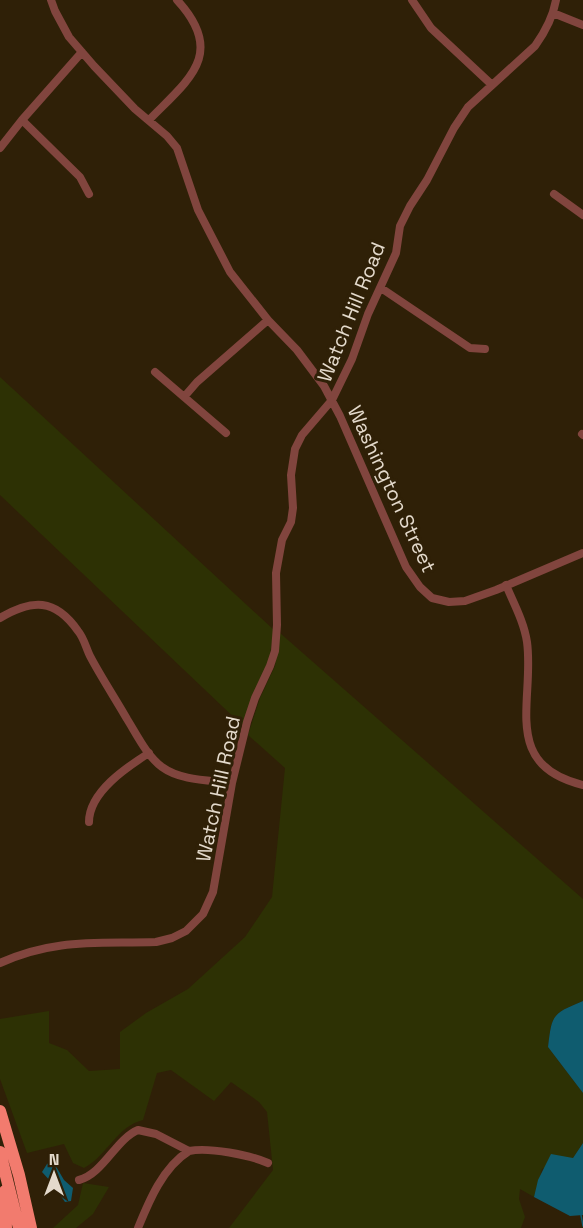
<svg xmlns="http://www.w3.org/2000/svg" width="583" height="1228" viewBox="0 0 583 1228" font-family="'Space Grotesk',sans-serif">
	<style>
		.green { fill: #2d3104 }
		.water { fill: #0f5c6f }
		.lines { fill: none; stroke-linecap: round; stroke-linejoin: round }
		.stream { stroke: #0f5c6f; stroke-width: 1.5 }
		.minor { stroke: #81453e; stroke-width: 8 }
		.highway { stroke: #f27b6e; stroke-width: 12 }
		.labels { text-anchor: middle; stroke-width: 6; stroke-linejoin: round; paint-order: stroke }
		.street-label { font-size: 20px; fill: #e4dacc; stroke: #2f2007 }
	</style>
	<rect width="100%" height="100%" fill="#2f2007"/>
	<!-- green -->
	<path class="green" d="M0,377L274,630L269,660L243,726L0,495Z
		M280,633L583,899V1001C552,1014 552,1014 548,1047L583,1093V1143L573,1158H568L542,1169L534,1197L520,1189L519,1199L525,1217L521,1228H229L273,1170L267,1112L259,1102L231,1082L214,1101L171,1070L157,1073L143,1120C117,1126 107,1156 84,1168L73,1163L64,1144L27,1153L0,1079V1019L49,1011V1043L67,1050L89,1071L120,1069V1032L146,1013L188,989L245,937L272,897L285,768L248,735L260,698L275,666Z
		M83,1183L109,1187L93,1214L76,1228H53L78,1205Z"/>
	<!-- water -->
	<path class="water" d="M583,1001V1093L548,1047C552,1014 552,1014 583,1001Z
		M583,1143V1215L570,1216L534,1197L538,1180L551,1154L573,1158Z
		M50,1162L54,1163L64,1180L73,1188L71,1201L65,1202L52,1183L42,1172L47,1164Z"/>
	<g class="lines">
		<!-- stream -->
		<path class="stream" d="M581,1215L583,1226"/>
		<!-- minor -->
		<path class="minor" d="M51,0L55,11L69,37L94,66L135,109L167,136L177,148L198,210L230,272L268,320L297,350L324,386L340,416L406,567L420,587L432,598L449,602L465,601L496,590L583,553
			M412,0L431,28L491,84
			M553,13L583,25
			M22,120L80,177L89,194
			M149,120C188,80 227,54 177,0
			M0,148L22,120L82,52
			M554,194L583,215
			M381,288L470,348L485,349
			M155,372L226,433
			M184,397L197,382L268,320
			M582,434L583,435
			M506,585C514,604 524,622 527,642C535,700 500,765 583,785
			M0,618C32,599 55,598 78,631C84,638 86,648 90,656C101,677 115,698 127,719C137,735 147,756 162,767C181,781 210,780 232,783
			M89,822C89,792 127,767 149,753
			M0,963C55,938 97,944 156,942L172,938L186,931L203,914L213,892L232,783L247,722L255,698L270,666L275,651L277,625L276,573L282,540L291,522L293,508L291,475L295,449L302,435L332,400L352,359L368,314L396,253L400,226L410,206L427,180L454,128L468,107L535,46C545,32 553,17 556,0
			M79,1180C103,1174 116,1139 138,1130L156,1134L189,1151C209,1147 250,1155 268,1163
			M138,1228C149,1201 163,1167 189,1151"/>
		<!-- highway -->
		<path class="highway" d="M0,1111L19,1175L31,1228
			M0,1152L19,1228
			M5,1191L6,1228"/>
	</g>
	<g class="labels">
		<!-- street labels -->
		<g class="street-label">
			<text transform="translate(351 312) rotate(-68)" y="7">Watch Hill Road</text>
			<text transform="translate(392 489) rotate(65)" y="7">Washington Street</text>
			<text transform="translate(218 789) rotate(-78)" y="7">Watch Hill Road</text>
		</g>
	</g>
	<!-- north arrow -->
	<g transform="translate(54 1174)" stroke="#2f2007" stroke-width="4.5" paint-order="stroke">
	<path d="M0-4.5L10 22L0 15L-10 22Z" fill="#e4dacc"/>
	<text y="-9" font-size="16" font-weight="bold" text-anchor="middle" fill="#e4dacc">N</text>
	</g>
</svg>
